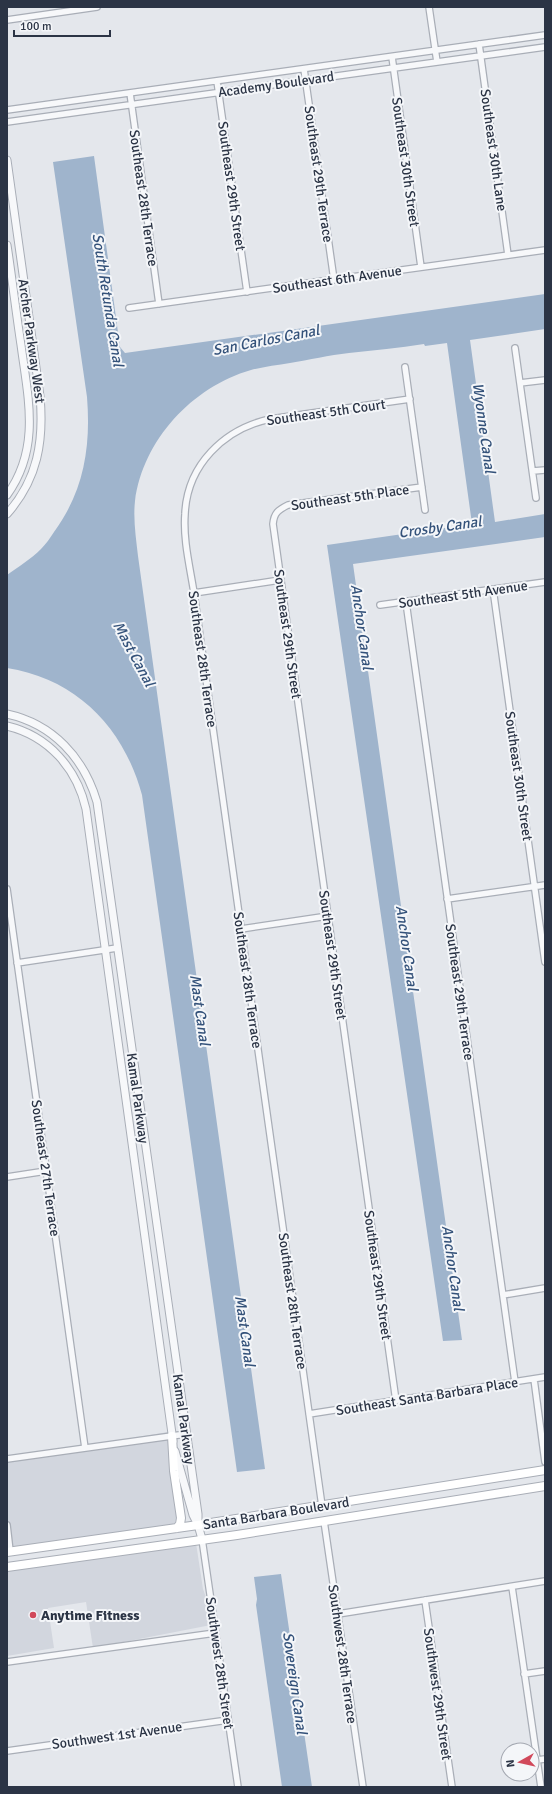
<svg xmlns="http://www.w3.org/2000/svg" width="552" height="1794" viewBox="0 0 552 1794" font-family="Signika,sans-serif">
	<style>
		.built { fill: #d2d6de }
		.water { fill: #9fb4cc }
		.lines { fill: none; stroke-linecap: round; stroke-linejoin: round }
		.minor-casing { stroke: #a9aeb7; stroke-width: 8 }
		.tertiary-casing { stroke: #a9aeb7; stroke-width: 9 }
		.secondary-casing { stroke: #a9aeb7; stroke-width: 10 }
		.minor { stroke: #f7f8fa; stroke-width: 5.5 }
		.tertiary { stroke: #f7f8fa; stroke-width: 7 }
		.secondary { stroke: #fff; stroke-width: 8 }
		.poi-dot { fill: #d1495b; stroke: #f4f6f9; stroke-width: 1.5 }
		.labels { text-anchor: middle; stroke-width: 4; stroke-linejoin: round; paint-order: stroke }
		.street-label { font-size: 14px; fill: #2b3445; stroke: #f4f6f9 }
		.poi-label { font-size: 14px; font-weight: bold; fill: #2b3445; stroke: #f4f6f9; text-anchor: start }
		.water-label { font-size: 15px; font-style: italic; fill: #34527a; stroke: #f4f6f9 }
	</style>
	<rect width="100%" height="100%" fill="#e4e7ec"/>
	<!-- built -->
	<path class="built" d="M168,1432L177,1516L174,1525L8,1548L7,1459Z
		M196,1543L203,1589L210,1609L211,1625L93,1648L86,1602L48,1608L54,1648L7,1656V1570Z"/>
	<!-- water -->
	<path class="water" d="M94,156L120,347L125,353L545,294V329L470,340L495,522L545,514V537L353,564L462,1340L443,1341L327,545L472,524L447,343L425,346L424,344C399,348 374,350 349,353C329,355 309,360 290,363C277,365 263,367 251,370C192,387 143,440 135,501C133,519 136,538 138,556L265,1469L237,1472L142,795C124,728 77,679 7,668V575C18,567 31,559 41,549C46,544 50,538 54,532C84,491 91,447 87,397L53,162Z
		M281,1574L312,1787H282L256,1605L257,1599L254,1577Z"/>
	<g class="lines">
		<!-- minor casing -->
		<g class="minor-casing">
			<path id="minor" d="M429,7L437,62
				M7,20L97,7
				M479,44L508,255
				M392,57L421,267
				M304,69L334,280
				M217,81L247,292
				M130,93L159,304
				M7,110L545,35
				M7,122L545,47
				M129,308L545,250
				M515,348L536,498
				M405,367L425,510
				M520,383L545,380
				M533,471L545,470
				M493,589L545,962
				M194,593L280,580
				M406,602L515,1382
				M380,605L545,582
				M7,889L85,1448
				M447,899L545,885
				M241,929L328,916
				M17,963L117,948
				M7,1177L46,1171
				M503,1295L545,1288
				M534,1379L545,1462
				M396,1401L273,524C274,513 278,510 288,505L422,487
				M309,1414L545,1377
				M7,1459L186,1434
				M322,1506L194,593C190,567 183,540 185,514C187,465 224,429 270,419L410,399
				M324,1521L363,1787
				M7,1525L10,1551
				M202,1539L238,1787
				M512,1587L541,1787
				M425,1600L452,1787
				M338,1614L545,1581
				M7,1662L215,1633
				M524,1674L545,1671
				M7,1751L228,1720
				M537,1760L545,1759"/>
		</g>
		<!-- tertiary casing -->
		<g class="tertiary-casing">
			<path id="tertiary" d="M7,160L40,396C44,441 38,479 7,514
				M7,245C12,278 16,312 21,345C28,398 41,448 7,495
				M7,714C53,724 84,758 97,802L198,1514V1525
				M7,726C49,736 77,769 86,809L173,1441
				M175,1451L193,1515L198,1525L202,1539"/>
		</g>
		<!-- secondary casing -->
		<g class="secondary-casing">
			<path id="secondary" d="M172,1436L174,1471L181,1518L180,1524L177,1528
				M7,1552L198,1525L545,1470
				M7,1567L237,1535L545,1486"/>
		</g>
		<!-- minor -->
		<use href="#minor" class="minor"/>
		<!-- tertiary -->
		<use href="#tertiary" class="tertiary"/>
		<!-- secondary -->
		<use href="#secondary" class="secondary"/>
	</g>
	<!-- markers -->
	<circle class="poi-dot" cx="33" cy="1615" r="4"/>
	<g class="labels">
		<!-- street labels -->
		<g class="street-label">
			<text transform="translate(276 84) rotate(-8)" y="5">Academy Boulevard</text>
			<text transform="translate(494 150) rotate(82)" y="5">Southeast 30th Lane</text>
			<text transform="translate(406 162) rotate(82)" y="5">Southeast 30th Street</text>
			<text transform="translate(319 174) rotate(82)" y="5">Southeast 29th Terrace</text>
			<text transform="translate(232 186) rotate(82)" y="5">Southeast 29th Street</text>
			<text transform="translate(144 198) rotate(82)" y="5">Southeast 28th Terrace</text>
			<text transform="translate(337 279) rotate(-8)" y="5">Southeast 6th Avenue</text>
			<text transform="translate(32 341) rotate(82)" y="5">Archer Parkway West</text>
			<text transform="translate(326 412) rotate(-8)" y="5">Southeast 5th Court</text>
			<text transform="translate(350 497) rotate(-8)" y="5">Southeast 5th Place</text>
			<text transform="translate(463 594) rotate(-8)" y="5">Southeast 5th Avenue</text>
			<text transform="translate(288 634) rotate(82)" y="5">Southeast 29th Street</text>
			<text transform="translate(203 659) rotate(82)" y="5">Southeast 28th Terrace</text>
			<text transform="translate(519 776) rotate(82)" y="5">Southeast 30th Street</text>
			<text transform="translate(333 955) rotate(82)" y="5">Southeast 29th Street</text>
			<text transform="translate(248 980) rotate(82)" y="5">Southeast 28th Terrace</text>
			<text transform="translate(460 992) rotate(82)" y="5">Southeast 29th Terrace</text>
			<text transform="translate(138 1098) rotate(82)" y="5">Kamal Parkway</text>
			<text transform="translate(46 1168) rotate(82)" y="5">Southeast 27th Terrace</text>
			<text transform="translate(378 1275) rotate(82)" y="5">Southeast 29th Street</text>
			<text transform="translate(293 1301) rotate(82)" y="5">Southeast 28th Terrace</text>
			<text transform="translate(427 1396) rotate(-9)" y="5">Southeast Santa Barbara Place</text>
			<text transform="translate(184 1419) rotate(82)" y="5">Kamal Parkway</text>
			<text transform="translate(276 1513) rotate(-9)" y="5">Santa Barbara Boulevard</text>
			<text transform="translate(343 1654) rotate(82)" y="5">Southwest 28th Terrace</text>
			<text transform="translate(220 1663) rotate(82)" y="5">Southwest 28th Street</text>
			<text transform="translate(438 1694) rotate(82)" y="5">Southwest 29th Street</text>
			<text transform="translate(117 1735) rotate(-8)" y="5">Southwest 1st Avenue</text>
		</g>
		<!-- poi labels -->
		<g class="poi-label">
			<text x="41" y="1620">Anytime Fitness</text>
		</g>
		<!-- water labels -->
		<g class="water-label">
			<text transform="translate(108 300) rotate(81)" y="5">South Retunda Canal</text>
			<text transform="translate(266 340) rotate(-11)" y="5">San Carlos Canal</text>
			<text transform="translate(484 428) rotate(82)" y="5">Wyonne Canal</text>
			<text transform="translate(440 527) rotate(-8)" y="5">Crosby Canal</text>
			<text transform="translate(362 627) rotate(82)" y="5">Anchor Canal</text>
			<text transform="translate(134 654) rotate(62)" y="5">Mast Canal</text>
			<text transform="translate(407 948) rotate(82)" y="5">Anchor Canal</text>
			<text transform="translate(200 1010) rotate(82)" y="5">Mast Canal</text>
			<text transform="translate(453 1268) rotate(82)" y="5">Anchor Canal</text>
			<text transform="translate(245 1331) rotate(82)" y="5">Mast Canal</text>
			<text transform="translate(295 1683) rotate(82)" y="5">Sovereign Canal</text>
		</g>
	</g>
	<!-- border -->
	<rect width="552" height="1794" fill="none" stroke="#2b3445" stroke-width="16"/>
	<!-- north arrow -->
	<g transform="translate(520 1762) rotate(262)"><circle r="19" fill="#f4f6f9" stroke="#a4a8b1"/>
	<path d="M0-3L7 15L0 10L-7 15Z" fill="#d1495b"/>
	<text y="-6" font-size="11" font-weight="bold" text-anchor="middle" fill="#2b3445">N</text>
	</g>
	<!-- scale -->
	<path d="M14 30v6h96v-6" fill="none" stroke="#2b3445" stroke-width="2"/>
	<text x="20" y="30" font-size="12" fill="#2b3445" stroke="#f4f6f9" stroke-width="3" paint-order="stroke">100 m</text>
</svg>
